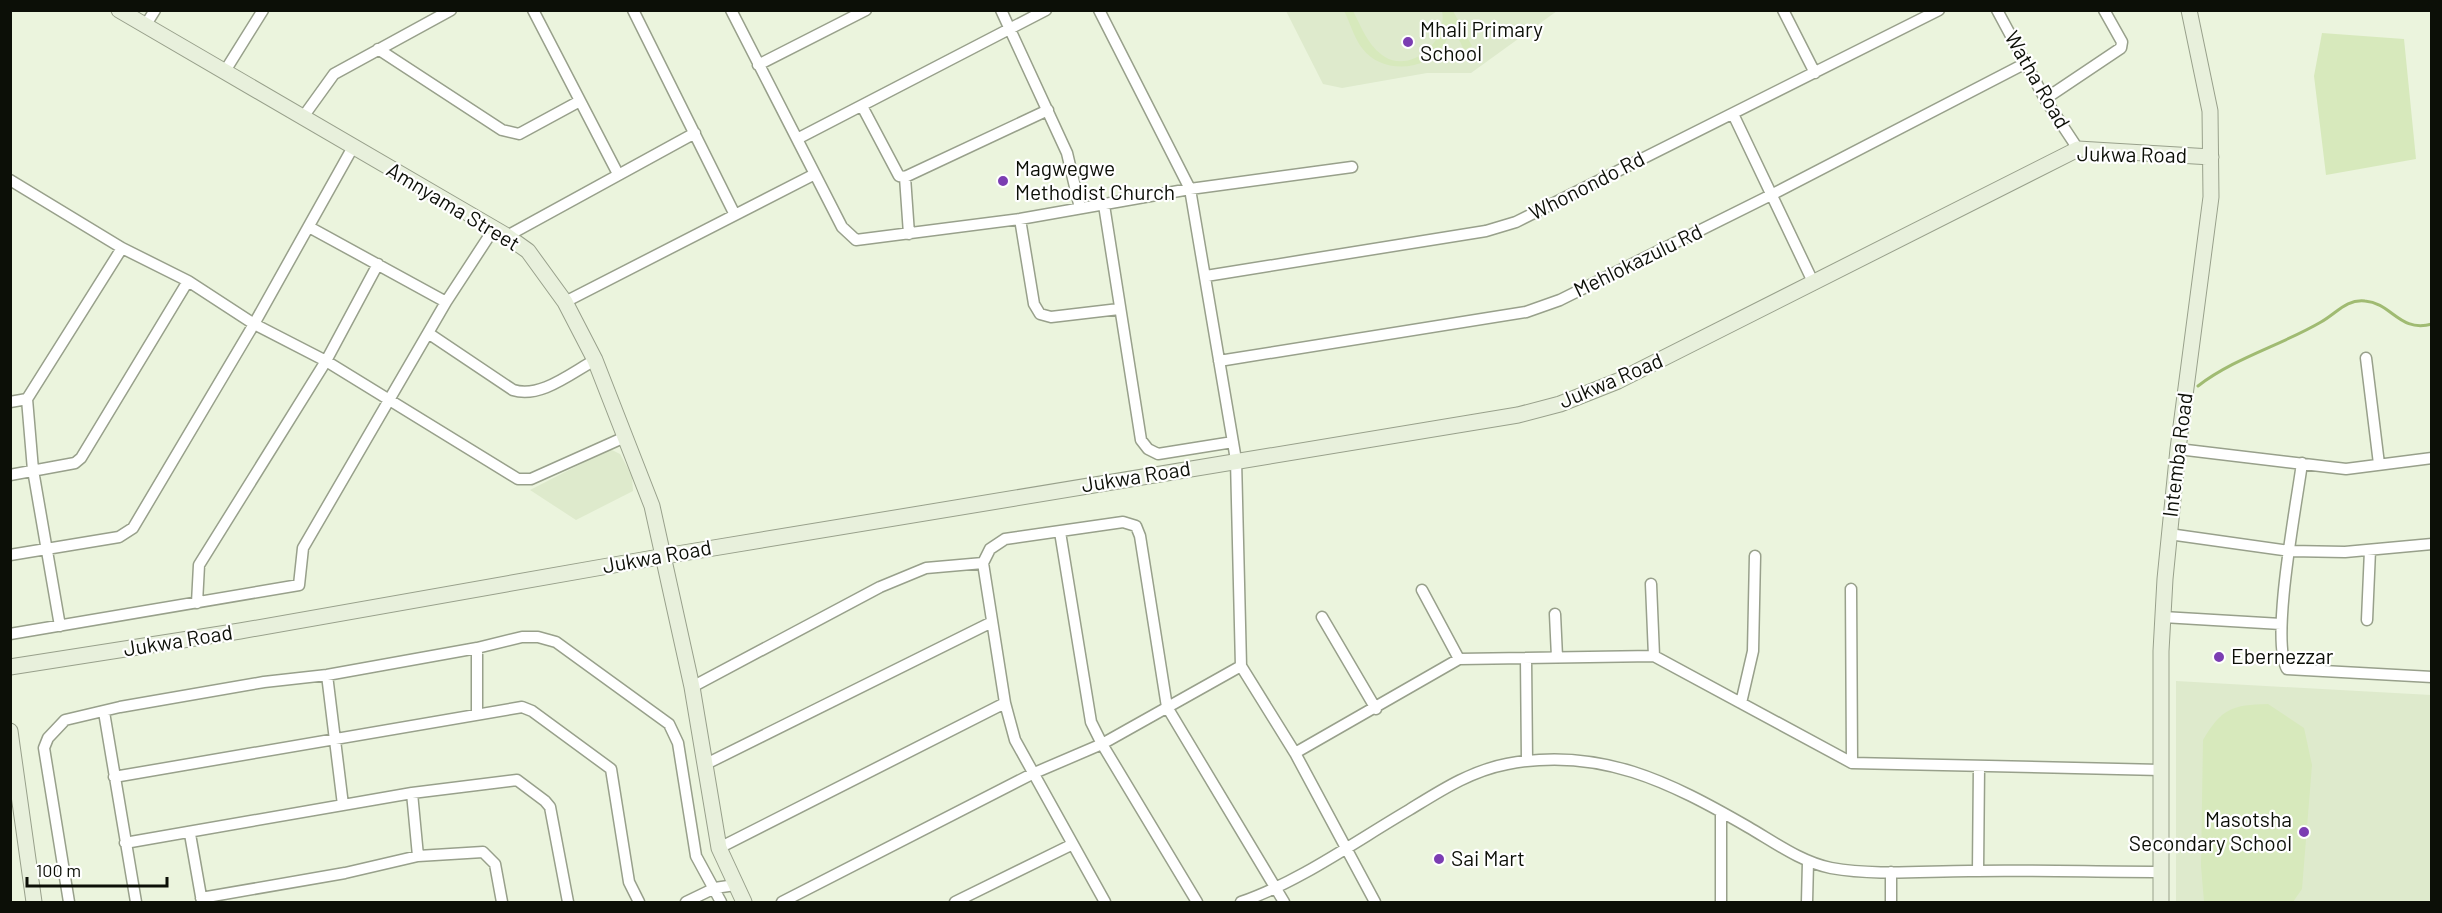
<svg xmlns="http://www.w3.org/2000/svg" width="2442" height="913" viewBox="0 0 2442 913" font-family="Barlow,sans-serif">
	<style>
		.built { fill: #deeacc }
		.green { fill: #d7e9bc }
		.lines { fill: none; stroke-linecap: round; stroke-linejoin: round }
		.stream { stroke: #a0bb72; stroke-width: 3 }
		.street-casing { stroke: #98a08b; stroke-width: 13 }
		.secondary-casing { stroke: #98a08b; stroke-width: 17 }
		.street { stroke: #fff; stroke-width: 10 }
		.secondary { stroke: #e8f0dc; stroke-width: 15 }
		.poi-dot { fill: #7b3db2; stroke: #fff; stroke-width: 2 }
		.labels { text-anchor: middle; stroke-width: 4.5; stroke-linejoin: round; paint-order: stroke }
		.poi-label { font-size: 21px; fill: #0c0f07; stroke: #fff; text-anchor: start }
		.street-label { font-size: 21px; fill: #0c0f07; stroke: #fff }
	</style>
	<rect width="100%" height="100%" fill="#ebf4dd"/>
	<!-- built -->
	<path class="built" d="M1286,11H1557L1471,73H1427L1342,88L1323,84Z
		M610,449L620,454L632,476L633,491L576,520L530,490Z
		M2176,681L2431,695V902H2176Z"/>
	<!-- green -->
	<path class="green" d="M1344,11H1353C1362,28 1368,46 1385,57C1411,73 1448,42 1442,11H1453L1472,46L1464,50L1452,25C1449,31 1448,38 1445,43C1428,72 1382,75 1362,48C1354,38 1350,22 1344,11Z
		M2322,33L2404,39L2416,159L2326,175L2314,76Z
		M2268,704L2304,728L2312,765L2302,889L2293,902H2204L2201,866L2203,740C2222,708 2232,705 2268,704Z"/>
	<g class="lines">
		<!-- stream -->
		<path class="stream" d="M2198,386C2234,358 2282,345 2321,322C2337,313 2346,299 2365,301C2392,303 2399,333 2432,324"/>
		<!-- street casing -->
		<g class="street-casing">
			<path id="street" d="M533,10L618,174
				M633,10L734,213
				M731,10L842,227L856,240L1020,219L1190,189L1352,167
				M1001,10L1067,153L1080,208
				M1099,10L1190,189L1236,460L1241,666L1295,753L1375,902
				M1783,10L1815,73
				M1997,10L2045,99L2078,149
				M145,26L155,10
				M378,49L502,130L519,134L578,102
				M758,65L866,10
				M225,71L263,10
				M2045,99L2121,48L2122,42L2104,10
				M863,108L899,176L905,177L1048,110
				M1733,114L1814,284
				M303,117L334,74L451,10
				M797,139L1046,10
				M905,177L909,234
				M10,180L122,248L188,281L254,324L326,361L518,479H531L625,437
				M1104,205L1141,440L1148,449L1158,454L1233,442
				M1020,219L1034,304L1040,314L1051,317L1119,309
				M309,227L446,302
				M507,236L695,133
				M1206,276L1486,231L1516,222L1939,10
				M565,302L813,175
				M428,333L513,390C540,399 571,373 595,360
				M2366,358L2379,464
				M1219,361L1526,312L1560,300L1771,195L2026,63
				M27,399L33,470L60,626
				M10,402L27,399L122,248
				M2178,449L2346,469L2432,458
				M2302,463C2297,502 2270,640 2287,669L2432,677
				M10,475L75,463L81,458L188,281
				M1060,532L1091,722L1102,744L1197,902
				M2169,534L2290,551L2345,552L2432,544
				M10,555L119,537L133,528L254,324L353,147
				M1651,584L1654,656
				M1851,589L1852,763
				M1422,590L1459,659
				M197,603L199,565L326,361L378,264
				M1555,614L1557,657
				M1322,617L1376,709
				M2163,617L2281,624
				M2367,620L2370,550
				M10,634L299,585L303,548L446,302L493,230
				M1526,658L1527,761
				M327,675L343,805
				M692,687L880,587L926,568L983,563
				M1741,703L1753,651L1755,556
				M104,712L136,902
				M477,714V648
				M1295,753L1459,659L1654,656L1852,763L2161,770
				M704,765L992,622
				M114,777L522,707L532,711L611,769L629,882L639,902
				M412,793L418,856
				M1721,812V902
				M190,834L202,902
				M125,843L412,793L517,780L545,801L550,807L568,902
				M719,848L1005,703
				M1978,871L1979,766
				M1891,872V902
				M201,898L345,873L418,856L483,852L495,864L502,902
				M69,902L44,748L48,738L65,720L120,707L264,682L327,675L477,648L522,637H538L556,642L669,724L678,743L696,856L721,902
				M686,902L715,888L735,885
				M782,902L1032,774L1102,744L1241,666
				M955,902L1071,845
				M1105,902L1015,740L1005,703L983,563L990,549L1005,539L1123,522L1136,526L1140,536L1167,707L1284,902
				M1241,902C1299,882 1356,841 1409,810C1440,791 1470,771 1507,764C1599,746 1670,782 1748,827C1774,842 1801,862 1831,868C1876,876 1924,871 1969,871C2033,870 2097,872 2161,872
				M1807,902L1808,862"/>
		</g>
		<!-- secondary casing -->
		<g class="secondary-casing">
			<path id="secondary" d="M119,10L507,236L528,251L565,302L595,360L652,506L692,687L719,848L744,902
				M10,667L240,631L665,556L1518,415L1560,404L1618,381L2078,149L2211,157
				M10,731L34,902
				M2161,902V651L2165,579L2178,449L2211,197L2210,111L2189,10"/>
		</g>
		<!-- street -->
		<use href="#street" class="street"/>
		<!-- secondary -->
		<use href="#secondary" class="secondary"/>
	</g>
	<!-- markers -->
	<g class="poi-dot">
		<circle cx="1408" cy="42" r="6"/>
		<circle cx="1003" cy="181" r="6"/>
		<circle cx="2219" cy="657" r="6"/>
		<circle cx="2304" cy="832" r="6"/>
		<circle cx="1439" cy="859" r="6"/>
	</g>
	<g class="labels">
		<!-- poi labels -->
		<g class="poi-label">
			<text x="1420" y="37">Mhali Primary<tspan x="1420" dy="24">School</tspan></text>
			<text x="1015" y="176">Magwegwe<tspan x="1015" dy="24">Methodist Church</tspan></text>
			<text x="2231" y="664">Ebernezzar</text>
			<text x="2292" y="827" text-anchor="end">Masotsha<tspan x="2292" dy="24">Secondary School</tspan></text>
			<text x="1451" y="866">Sai Mart</text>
		</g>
		<!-- street labels -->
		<g class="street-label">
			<text transform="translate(2037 80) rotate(60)" y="7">Watha Road</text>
			<text transform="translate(2132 155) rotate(1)" y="7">Jukwa Road</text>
			<text transform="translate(1587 186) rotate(-27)" y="7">Whonondo Rd</text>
			<text transform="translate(453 207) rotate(31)" y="7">Amnyama Street</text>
			<text transform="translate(1638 261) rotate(-26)" y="7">Mehlokazulu Rd</text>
			<text transform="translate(1611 381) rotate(-23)" y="7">Jukwa Road</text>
			<text transform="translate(2178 455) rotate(-83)" y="7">Intemba Road</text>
			<text transform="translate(1136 477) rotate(-9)" y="7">Jukwa Road</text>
			<text transform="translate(657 557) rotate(-10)" y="7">Jukwa Road</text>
			<text transform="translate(178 641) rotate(-9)" y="7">Jukwa Road</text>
		</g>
	</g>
	<!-- border -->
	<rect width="2442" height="913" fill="none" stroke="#0c0f07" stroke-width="24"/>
	<!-- scale -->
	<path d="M27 877v9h140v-9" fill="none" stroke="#0c0f07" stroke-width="3"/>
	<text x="36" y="877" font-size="18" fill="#0c0f07" stroke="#ffffff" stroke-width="4.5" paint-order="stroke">100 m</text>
</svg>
